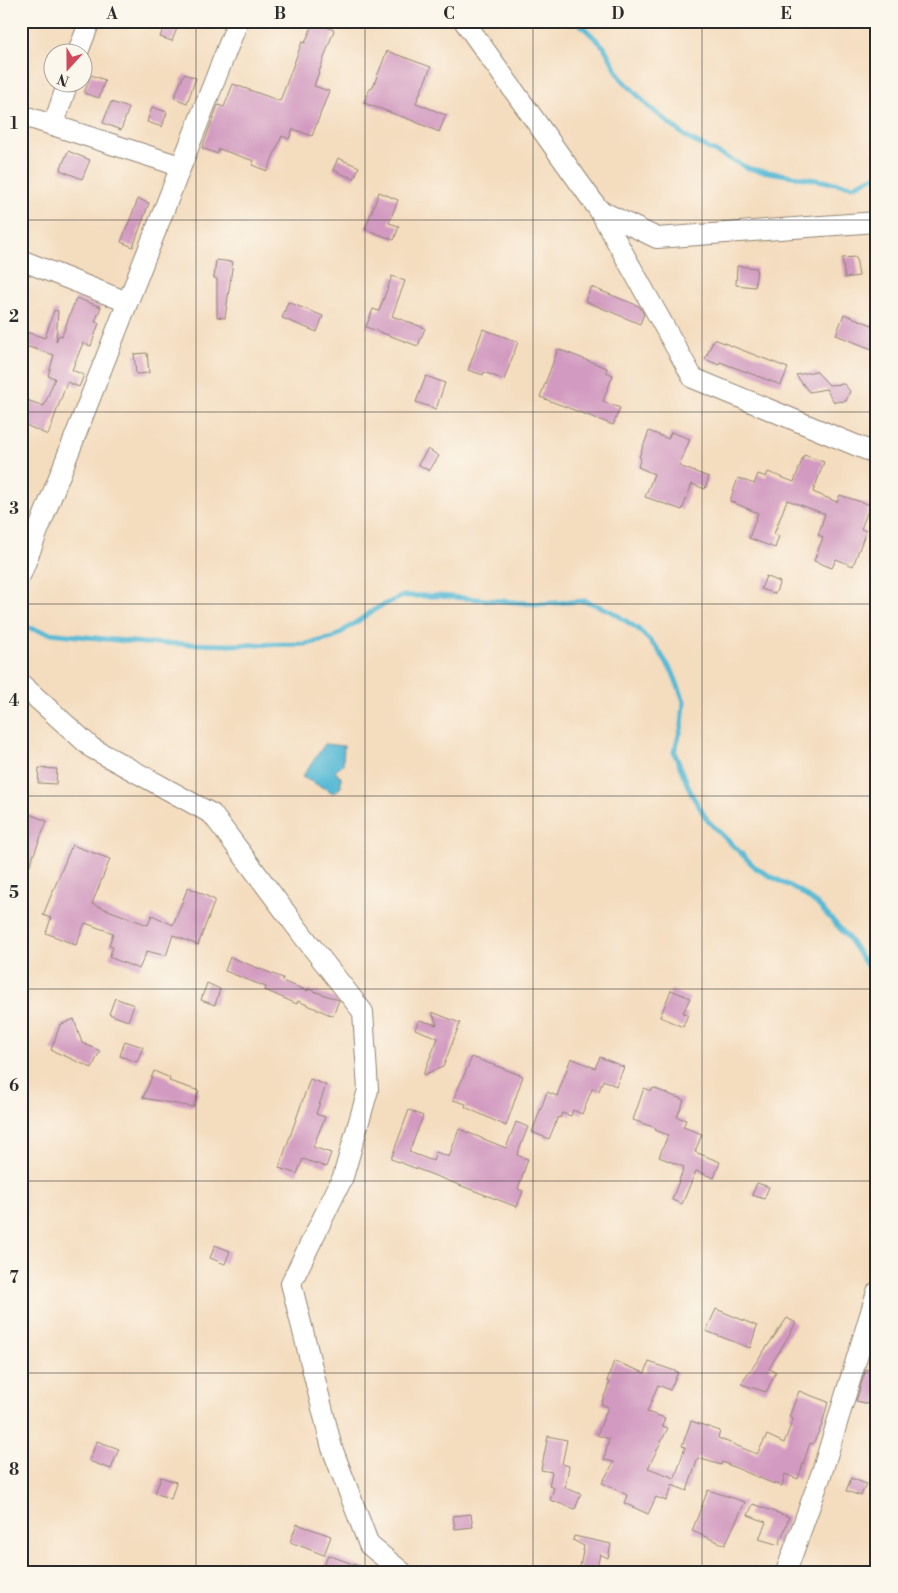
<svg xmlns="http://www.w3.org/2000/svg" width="898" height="1593" viewBox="0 0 898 1593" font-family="'Libre Bodoni',serif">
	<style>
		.water { fill: #57bad5; stroke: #417280 }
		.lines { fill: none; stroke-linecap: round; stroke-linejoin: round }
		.stream { stroke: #57bad5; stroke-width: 5 }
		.building { fill: #d29ac0 }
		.minor-casing { stroke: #908474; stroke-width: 22 }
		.minor { stroke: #fff; stroke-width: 20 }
		.grid { fill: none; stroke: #2b2b2b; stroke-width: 1; stroke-opacity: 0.55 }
		.neatline { fill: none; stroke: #2b2b2b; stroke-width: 2 }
		.grid-label { font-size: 16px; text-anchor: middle; font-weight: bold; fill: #2b2b2b }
	</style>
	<rect width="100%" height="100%" fill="#fbf7ec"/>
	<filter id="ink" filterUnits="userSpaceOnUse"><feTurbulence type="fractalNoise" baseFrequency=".02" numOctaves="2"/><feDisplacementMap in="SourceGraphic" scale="10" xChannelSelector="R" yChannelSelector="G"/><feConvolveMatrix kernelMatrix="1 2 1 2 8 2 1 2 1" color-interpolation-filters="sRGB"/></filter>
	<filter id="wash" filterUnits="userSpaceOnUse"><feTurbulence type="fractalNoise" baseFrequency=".0096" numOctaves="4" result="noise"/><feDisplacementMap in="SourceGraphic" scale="20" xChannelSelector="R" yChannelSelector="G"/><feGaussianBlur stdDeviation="1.12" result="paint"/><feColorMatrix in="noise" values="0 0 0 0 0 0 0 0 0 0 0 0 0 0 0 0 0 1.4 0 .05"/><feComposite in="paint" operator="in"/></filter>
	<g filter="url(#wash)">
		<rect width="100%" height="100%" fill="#f4dcbe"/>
		<!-- water -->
		<path class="water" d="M325,744L344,746L343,764L335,772L341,777V787L334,793L302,777Z"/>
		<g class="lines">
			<!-- stream -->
			<path class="stream" d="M577,21L604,47L621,78L649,107L689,139L750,169L853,186L877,175
				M21,626L49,633L144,643L230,645L306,644L333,638L377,608L403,596H438L539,604L586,601L611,611L638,629L657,648L673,673L684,701L682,726L674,752L692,795L708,821L757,869L799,891L817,904L846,935L877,980"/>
		</g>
		<g id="blocks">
			<!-- building -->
			<path class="building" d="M166,21H180L172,41L160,37Z
				M314,21L334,30L314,86L329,91L312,136L293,129L289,139L282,136L267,171L252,165L254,161L219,149L217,154L202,148L218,105L224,107L233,84L280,101L302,42L305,43Z
				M387,51L431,67L416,103L446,115L439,132L411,120L364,103L370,88L372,89Z
				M184,74L196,78L187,103L174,98Z
				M91,75L105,80L99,98L84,93Z
				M111,102L129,108L121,130L103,123Z
				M152,107L167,112L162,127L147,122Z
				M68,151L90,160L82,179L60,170Z
				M338,158L359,167L354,179L333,170Z
				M379,192L398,200L389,223L399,226L394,240L365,229Z
				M138,199L149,203L133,247L121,242Z
				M856,257L859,276L845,278L842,258Z
				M216,260L233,262L225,318L217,317V279L214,278Z
				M737,266L757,268L755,287L736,285Z
				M392,276L405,281L392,316L425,328L418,346L366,327L373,309L379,311Z
				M591,287L639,306L644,314L640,324L585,301Z
				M76,298L101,307L95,322L99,323L91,346L83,343L72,370L84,375L79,387L67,382L48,435L21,423V398L44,406L55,378L48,376L54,355L22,345L26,332L45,338L54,310L58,311L56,342L59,335L62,336Z
				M288,302L323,316L317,332L282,318Z
				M844,314L877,327V351L836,335Z
				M483,329L518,342L504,380L484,372L483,375L468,370Z
				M714,339L788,368L781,385L720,362L719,365L705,359Z
				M558,349L607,368L606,372L613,375L603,401L620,408L613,425L540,397Z
				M147,353L149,373L136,374L134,354Z
				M816,371L829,385L844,384L850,391L846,401L834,402L826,389L809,392L796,375Z
				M426,376L445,383L436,409L416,402Z
				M649,431L668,439L671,432L690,439L679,466L709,477L705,489L692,484L682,510L645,497L654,474L638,467L641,458L639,457Z
				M428,449L439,456L429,471L418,464Z
				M804,455L824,462L813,492L837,502L840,495L870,505L861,529L866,531L853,566L836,559L832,568L814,561L823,537L818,535L825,514L787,500L774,534L779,536L775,548L749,538L758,513L730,501L738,478L754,484L758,474L766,477L768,472L794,482Z
				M766,576L780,582L775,594L761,589Z
				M39,768L57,769L56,784L38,783Z
				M21,811L47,821L23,882L21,881Z
				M72,845L110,859L92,904L148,925L152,915L173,925L188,887L215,900L198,945L173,935L166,956L147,951L139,969L109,957L113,947L109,945L113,933L85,923L76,945L46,933L51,918L43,915Z
				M230,957L283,978L282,981L308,991V989L339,1000L333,1016L298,1001L297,1004L265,990L266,987L225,971Z
				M207,983L220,989L215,1005L201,1000Z
				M671,990L690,998L683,1013L688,1014L683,1027L660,1017Z
				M115,998L134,1005L128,1021L109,1014Z
				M432,1012L460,1023L443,1067L423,1075L438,1038L415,1029L419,1020L437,1025Z
				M74,1019L82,1043L100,1051L92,1068L51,1050L60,1025Z
				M125,1041L143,1047L137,1062L120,1056Z
				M472,1057L523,1076L506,1126L465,1107L466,1104L453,1100Z
				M600,1057L624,1067L616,1086L603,1080L599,1091L592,1089L582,1114L573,1110L571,1116L562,1113L560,1118L558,1117L549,1139L532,1132L547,1092L557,1096L571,1058L595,1068Z
				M154,1071L170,1078L169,1081L199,1091L193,1107L143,1098Z
				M310,1079L326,1085L316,1114L325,1117L313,1147L331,1153L326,1167L303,1159L297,1174L279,1168Z
				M644,1088L652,1091L653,1088L684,1100L677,1117L686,1120L683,1127L702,1134L695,1152L720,1162L714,1178L696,1171L682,1204L672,1200L684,1167L659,1157L668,1135L655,1130L656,1128L633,1120Z
				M409,1110L423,1116L409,1152L433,1161L436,1152L449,1157L459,1129L506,1148L516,1122L528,1127L517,1155L528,1159L518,1189L523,1191L517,1207L391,1159Z
				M757,1183L769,1187L764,1199L752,1195Z
				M215,1245L230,1251L225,1264L210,1258Z
				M716,1309L757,1326L750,1348L706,1331Z
				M787,1318L796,1323L769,1369L776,1372L766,1392L741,1384Z
				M614,1361L645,1373L649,1362L678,1372L670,1390L658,1385L647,1412L665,1418L662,1426L668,1428L648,1468L675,1478L685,1447L682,1446L691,1421L720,1431L718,1438L757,1454L767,1435L784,1443L793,1419L789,1417L799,1391L828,1402L822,1425L813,1444L810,1443L798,1479L785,1474L782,1486L774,1483V1484L722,1462L721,1465L698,1458L687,1491L672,1485L673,1484L666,1501L656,1497L648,1514L624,1503L627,1495L602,1483L614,1462L604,1460L609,1439L597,1435L608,1407L601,1404L610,1382L607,1381Z
				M866,1369L877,1372V1406L856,1401Z
				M548,1436L567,1440L562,1464L569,1466L565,1488L581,1494L575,1509L550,1500L554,1488L549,1486L552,1472L541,1470Z
				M97,1441L119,1449L111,1469L89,1461Z
				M161,1477L176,1482L171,1499L155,1493Z
				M851,1478L866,1484L861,1496L846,1491Z
				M708,1490L745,1502L725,1545L692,1531Z
				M753,1504L789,1517L779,1545L759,1539L766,1522L748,1515Z
				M471,1514L473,1527L455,1529L453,1516Z
				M297,1524L331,1536L324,1555L290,1542Z
				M574,1536L611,1544L608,1558L600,1554L596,1572H579L584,1546L573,1540Z
				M328,1555L369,1570V1572H334L323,1568Z"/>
		</g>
	</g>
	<g filter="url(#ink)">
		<use href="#blocks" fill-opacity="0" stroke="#908474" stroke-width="1"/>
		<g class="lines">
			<!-- minor casing -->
			<g class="minor-casing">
				<path id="minor" d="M464,21L599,210L693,378L877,454
					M78,52L90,21
					M21,115L180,166
					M53,126L68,82
					M599,210L657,238L877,222
					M21,260L127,302
					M21,574L238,21
					M21,684L92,748L212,814L304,937L363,1012L368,1090L343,1177L291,1283L332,1448L369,1545L402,1572
					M786,1572L822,1472L877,1292"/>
			</g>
			<!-- minor -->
			<use href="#minor" class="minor"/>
		</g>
	</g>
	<!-- grid -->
	<path class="grid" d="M196,21V1572M365,21V1572M533,21V1572M702,21V1572M21,220H877M21,412H877M21,604H877M21,796H877M21,989H877M21,1181H877M21,1373H877"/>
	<!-- margin -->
	<rect width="898" height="1593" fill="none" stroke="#fbf7ec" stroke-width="55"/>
	<!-- north arrow -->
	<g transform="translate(68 68) rotate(201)"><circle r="24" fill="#fbf7ec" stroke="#a8a59f"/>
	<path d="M0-4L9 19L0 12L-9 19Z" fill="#d1495b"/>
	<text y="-8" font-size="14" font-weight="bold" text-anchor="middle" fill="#2b2b2b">N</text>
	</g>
	<rect x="28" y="28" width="842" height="1538" class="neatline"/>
	<g class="grid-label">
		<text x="112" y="19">A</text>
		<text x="280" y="19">B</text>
		<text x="449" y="19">C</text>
		<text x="618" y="19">D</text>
		<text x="786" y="19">E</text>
		<text x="14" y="129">1</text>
		<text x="14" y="322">2</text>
		<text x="14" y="514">3</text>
		<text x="14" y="706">4</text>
		<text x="14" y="898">5</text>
		<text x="14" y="1091">6</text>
		<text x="14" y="1283">7</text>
		<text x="14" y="1475">8</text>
	</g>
</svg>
